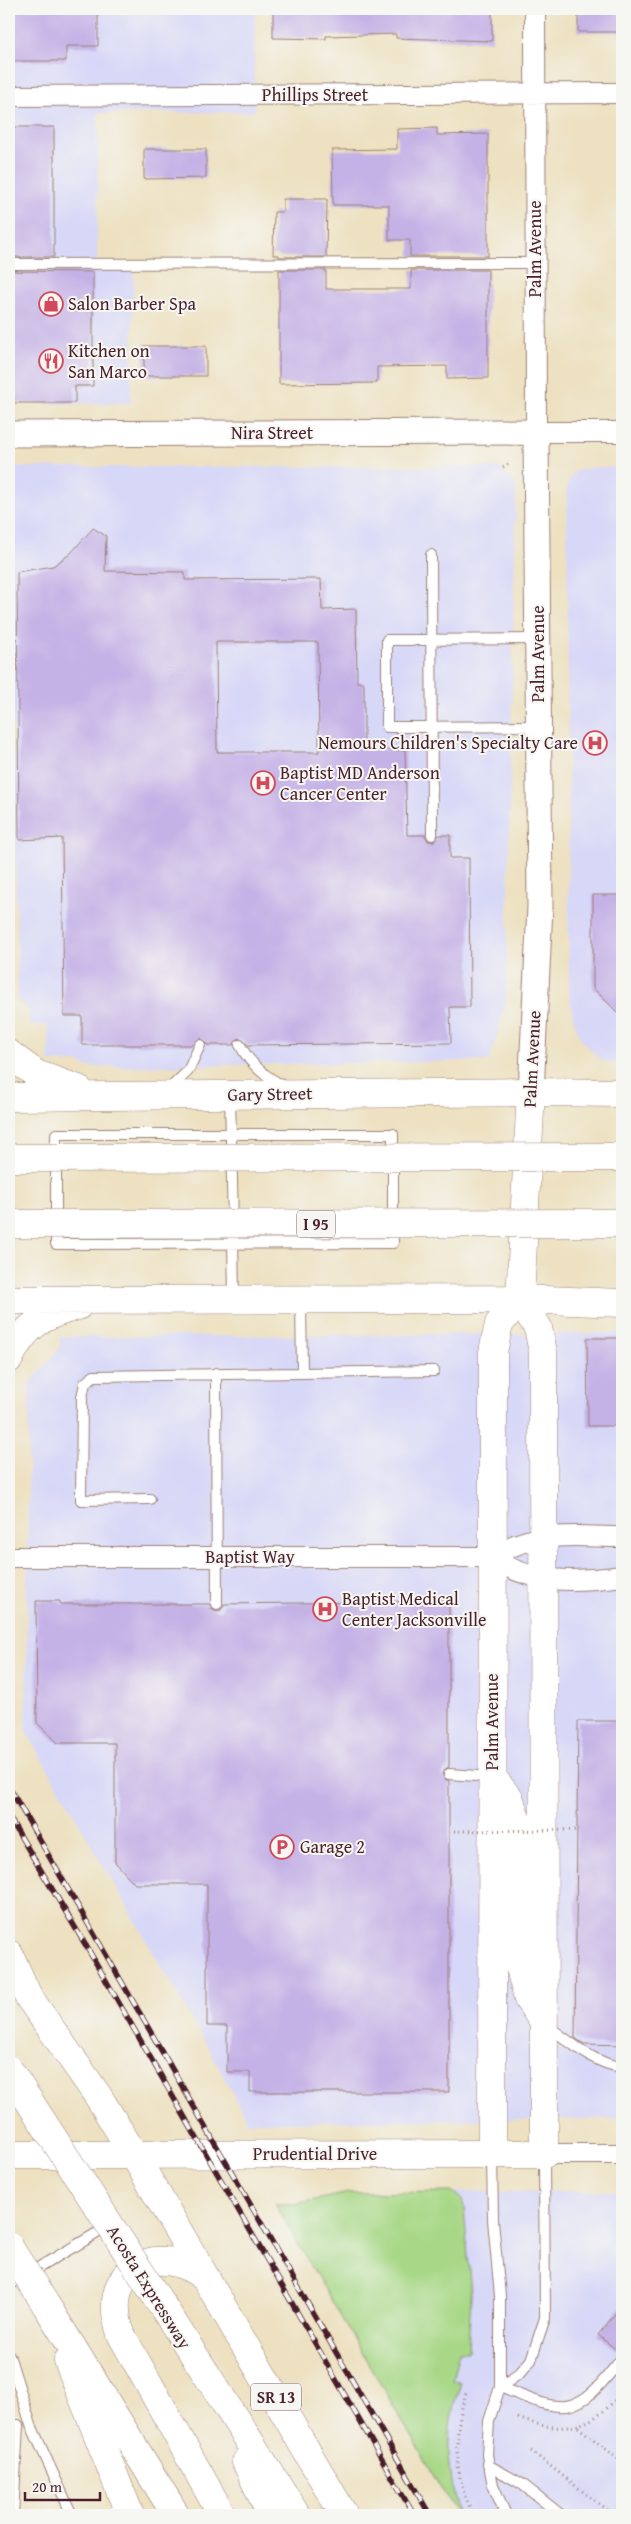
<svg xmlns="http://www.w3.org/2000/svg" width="631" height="2524" viewBox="0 0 631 2524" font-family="'Gentium Book Plus',serif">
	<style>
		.built { fill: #d7d7f8 }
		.green { fill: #a8d887; stroke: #797c59 }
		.building { fill: #c4b1e6; fill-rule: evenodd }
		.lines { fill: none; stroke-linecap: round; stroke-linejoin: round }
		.service-casing { stroke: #9c8076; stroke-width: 12 }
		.minor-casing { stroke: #9c8076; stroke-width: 22 }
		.tertiary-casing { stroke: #9c8076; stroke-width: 27 }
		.secondary-casing { stroke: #9c8076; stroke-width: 29 }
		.motorway-casing { stroke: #9c8076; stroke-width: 29 }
		.path { stroke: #9c8076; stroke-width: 3; stroke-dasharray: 1 4; stroke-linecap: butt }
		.service { stroke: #fff; stroke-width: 10 }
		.minor { stroke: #fff; stroke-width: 20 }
		.tertiary { stroke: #fff; stroke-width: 25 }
		.secondary { stroke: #fff; stroke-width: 28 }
		.motorway { stroke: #fff; stroke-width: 28 }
		.rail-casing { stroke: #4a1f2b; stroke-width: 5.5 }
		.rail { stroke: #f6f6f2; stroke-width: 4; stroke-dasharray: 11; stroke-linecap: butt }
		.motorway-bridge-casing { stroke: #9c8076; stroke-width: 29; stroke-linecap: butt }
		.path-bridge { stroke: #9c8076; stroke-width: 3; stroke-dasharray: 1 4; stroke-linecap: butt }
		.motorway-bridge { stroke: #fff; stroke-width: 28 }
		.labels { text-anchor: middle; stroke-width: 4; stroke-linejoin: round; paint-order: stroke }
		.shield { fill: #f6f6f2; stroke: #7e6067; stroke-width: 1 }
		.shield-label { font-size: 16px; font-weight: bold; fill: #4a1f2b }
		.street-label { font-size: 18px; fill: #4a1f2b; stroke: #f6f6f2 }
		.poi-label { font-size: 18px; fill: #4a1f2b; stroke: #f6f6f2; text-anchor: start }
	</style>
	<rect width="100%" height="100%" fill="#f6f6f2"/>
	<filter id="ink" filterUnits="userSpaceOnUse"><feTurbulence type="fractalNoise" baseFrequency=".02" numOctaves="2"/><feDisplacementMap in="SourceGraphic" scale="10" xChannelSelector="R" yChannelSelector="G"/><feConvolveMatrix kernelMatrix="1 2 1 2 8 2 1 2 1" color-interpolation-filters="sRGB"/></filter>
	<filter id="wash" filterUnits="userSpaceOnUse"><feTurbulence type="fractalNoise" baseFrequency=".0096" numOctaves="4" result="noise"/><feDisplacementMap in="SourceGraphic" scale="20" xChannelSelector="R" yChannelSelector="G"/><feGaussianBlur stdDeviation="1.12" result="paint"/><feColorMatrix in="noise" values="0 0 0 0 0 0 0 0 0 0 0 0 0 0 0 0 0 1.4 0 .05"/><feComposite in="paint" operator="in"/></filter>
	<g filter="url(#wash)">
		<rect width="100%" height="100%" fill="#ede1c1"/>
		<!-- built -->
		<path class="built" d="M9,9H255L254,112L98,113L97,266L134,267L131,403L9,404Z
			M9,467H500L516,484L506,1002L489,1061L88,1067L78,1062H49L48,1025H29V1012L18,1000Z
			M622,467V1065L601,1060L581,1040L573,1018L569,992L567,487L570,477L576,471L595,467Z
			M622,1333V2119L248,2122L205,2042L26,1731L29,1385L60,1347V1337Z
			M622,2191V2515H456L275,2204H295L349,2193Z"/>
		<!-- green -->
		<path class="green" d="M453,2192L462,2200L464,2207L471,2294L468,2351H459L452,2380L461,2383C442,2434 449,2463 457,2515L275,2204H295L349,2193Z"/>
		<g id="blocks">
			<!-- building -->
			<path class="building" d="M9,9H98V46H66V61H9Z
				M273,9H492V41L396,38V34L326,36V39L273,38Z
				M578,9H622V32H578Z
				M9,127H54V257H9Z
				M437,128V135L488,134V256H410V240H389V205H333L332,150L397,149V129Z
				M144,149H206V178L144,179Z
				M283,199H327L326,257H279V255H273L274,212H283Z
				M279,270H326V289H411V270H488V378L447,379V366L377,367V383L279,384Z
				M9,271L93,272V386H75V403H9Z
				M144,346H206V376H144Z
				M93,528L106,536L105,571L185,572V580L321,579L322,610L356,609L357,682L364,683V750H405L407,835H425L428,841L433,842L439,835H450V858H469L470,1007H450L451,1043L248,1045L239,1038L233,1045H207L205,1041L200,1038L193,1045H82V1016H64L62,838L19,840L17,572L53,566L70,554ZM216,642H318L319,752H217Z
				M593,895H622V1017L593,988Z
				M587,1338H622V1426H588Z
				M36,1601H60V1604H210L211,1608L217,1611L221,1610L224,1604L449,1601V1767L444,1770L442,1774L445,1779L449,1781V2092H250V2072H227V2026H207V1884H135L115,1862V1743H58L37,1723Z
				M578,1721H622V2045L584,2044L575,2038Z
				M622,2305V2351L619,2352L598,2335Z"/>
		</g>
	</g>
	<g filter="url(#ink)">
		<use href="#blocks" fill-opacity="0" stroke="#9c8076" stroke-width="1"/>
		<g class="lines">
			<!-- service casing -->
			<g class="service-casing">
				<path id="service" d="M9,264L536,263
					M431,555L432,835
					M538,639L387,640V727L538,726
					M240,1045C250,1064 265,1077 284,1086
					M168,1090L188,1071L200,1045
					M230,1096L233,1224
					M56,1134H393V1243L56,1244Z
					M233,1238L234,1299
					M301,1301L302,1372
					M216,1373L217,1604
					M150,1499L81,1500L82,1397L85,1383L94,1376L434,1371
					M449,1774L491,1777
					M548,2026C570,2042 594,2064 622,2067
					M492,2155L493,2220L500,2296V2387L489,2421L487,2455L493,2485L506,2515
					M9,2285L109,2226
					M9,2355L31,2425L72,2515
					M500,2387L519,2374L531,2360L545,2318L544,2155
					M500,2387C567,2415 576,2418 622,2358
					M488,2465L522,2484L561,2515
					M13,2515L18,2425"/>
			</g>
			<!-- minor casing -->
			<g class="minor-casing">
				<path id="minor" d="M535,9L536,432H622
					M9,96L622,93
					M9,1557H492C534,1529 574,1537 622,1537
					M492,1557C529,1585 578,1582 622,1576
					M544,2154H622"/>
			</g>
			<!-- tertiary casing -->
			<g class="tertiary-casing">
				<path id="tertiary" d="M9,434L536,432L540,907L531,1092"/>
			</g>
			<!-- secondary casing -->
			<g class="secondary-casing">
				<path id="secondary" d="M9,1054L36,1074L78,1089
					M9,1097L531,1092L520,1299L538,1328L543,1352L544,2154L9,2155
					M9,1300L520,1299
					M9,1359C24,1326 43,1315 78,1306
					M492,1777L510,1800L517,1822L520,1968L528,1999L543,2021
					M9,1954L28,1996L98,2096L134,2155
					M492,2154L493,1352L499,1324L520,1299"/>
			</g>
			<!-- motorway casing -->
			<g class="motorway-casing">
				<path id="motorway" d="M531,1092L622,1093
					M520,1299L622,1303
					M134,2155L344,2515
					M207,2279C157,2238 96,2270 122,2336L222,2515
					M48,2308L176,2515
					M165,2310L297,2515
					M68,2361L130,2515
					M246,2462L271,2515"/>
			</g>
			<!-- path -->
			<path class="path" d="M503,467L508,464
				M466,2393C453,2434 453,2478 474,2515
				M518,2418C563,2435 591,2430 622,2392
				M578,2427L622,2462
				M531,2451L613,2515"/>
			<!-- service -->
			<use href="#service" class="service"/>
			<!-- minor -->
			<use href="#minor" class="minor"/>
			<!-- tertiary -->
			<use href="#tertiary" class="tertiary"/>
			<!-- secondary -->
			<use href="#secondary" class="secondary"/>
			<!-- motorway -->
			<use href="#motorway" class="motorway"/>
			<!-- rail casing -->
			<g class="rail-casing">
				<path id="rail" d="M9,1787L430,2515
					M9,1817L85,1944L414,2515"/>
			</g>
			<!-- rail -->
			<use href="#rail" class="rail"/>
			<!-- motorway-bridge casing -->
			<g class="motorway-bridge-casing">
				<path id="motorway-bridge" d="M9,1158L622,1157
					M9,1224L622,1223
					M9,2070L165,2310
					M9,2247L48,2308"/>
			</g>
			<!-- path-bridge -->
			<path class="path-bridge" d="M449,1831L578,1830"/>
			<!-- motorway-bridge -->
			<use href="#motorway-bridge" class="motorway-bridge"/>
		</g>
	</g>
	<!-- icons -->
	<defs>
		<g id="shop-ring" transform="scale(1.25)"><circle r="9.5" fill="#f6f6f2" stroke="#d1495b" stroke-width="1.5"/><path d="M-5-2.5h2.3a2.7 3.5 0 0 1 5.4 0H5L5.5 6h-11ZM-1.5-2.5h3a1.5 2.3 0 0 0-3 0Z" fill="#d1495b"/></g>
		<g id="restaurant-ring" transform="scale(1.25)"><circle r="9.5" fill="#f6f6f2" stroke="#d1495b" stroke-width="1.5"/><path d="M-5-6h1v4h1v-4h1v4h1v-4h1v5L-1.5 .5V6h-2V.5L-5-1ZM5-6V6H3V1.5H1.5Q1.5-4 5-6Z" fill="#d1495b"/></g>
		<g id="hospital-ring" transform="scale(1.25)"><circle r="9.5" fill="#f6f6f2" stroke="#d1495b" stroke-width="1.5"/><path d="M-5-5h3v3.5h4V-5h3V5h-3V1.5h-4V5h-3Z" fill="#d1495b"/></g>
		<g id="parking-ring" transform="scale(1.25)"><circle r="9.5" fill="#f6f6f2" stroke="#d1495b" stroke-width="1.5"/><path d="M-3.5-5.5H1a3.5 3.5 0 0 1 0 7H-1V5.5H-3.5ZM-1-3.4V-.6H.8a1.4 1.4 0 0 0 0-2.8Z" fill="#d1495b"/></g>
	</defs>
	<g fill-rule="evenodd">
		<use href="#shop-ring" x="51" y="304"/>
		<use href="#restaurant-ring" x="51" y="361"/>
		<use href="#hospital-ring" x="595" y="743"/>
		<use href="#hospital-ring" x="263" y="783"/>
		<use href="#hospital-ring" x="325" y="1609"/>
		<use href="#parking-ring" x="282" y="1847"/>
	</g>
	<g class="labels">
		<!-- shield labels -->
		<g class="shield">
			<rect x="297" y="1210.5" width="38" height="27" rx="4"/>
			<rect x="251" y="2383.5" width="50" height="27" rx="4"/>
		</g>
		<g class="shield-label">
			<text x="316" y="1230">I 95</text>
			<text x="276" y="2403">SR 13</text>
		</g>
		<!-- street labels -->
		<g class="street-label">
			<text x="315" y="101">Phillips Street</text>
			<text transform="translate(535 249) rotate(-90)" y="6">Palm Avenue</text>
			<text x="272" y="439">Nira Street</text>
			<text transform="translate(538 654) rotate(-90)" y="6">Palm Avenue</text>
			<text transform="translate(532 1059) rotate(-87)" y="6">Palm Avenue</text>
			<text transform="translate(270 1094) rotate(-1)" y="6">Gary Street</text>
			<text x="250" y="1563">Baptist Way</text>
			<text transform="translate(492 1722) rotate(-90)" y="6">Palm Avenue</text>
			<text x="315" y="2160">Prudential Drive</text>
			<text transform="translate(149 2287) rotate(58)" y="6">Acosta Expressway</text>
		</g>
		<!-- poi labels -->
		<g class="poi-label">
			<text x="68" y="310">Salon Barber Spa</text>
			<text x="68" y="357">Kitchen on<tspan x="68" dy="21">San Marco</tspan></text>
			<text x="578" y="749" text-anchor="end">Nemours Children's Specialty Care</text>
			<text x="280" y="779">Baptist MD Anderson<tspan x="280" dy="21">Cancer Center</tspan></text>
			<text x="342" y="1605">Baptist Medical<tspan x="342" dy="21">Center Jacksonville</tspan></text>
			<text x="300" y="1853">Garage 2</text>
		</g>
	</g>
	<!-- margin -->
	<rect width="631" height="2524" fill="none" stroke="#f6f6f2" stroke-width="30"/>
	<!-- scale -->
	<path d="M25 2492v8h75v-8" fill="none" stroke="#4a1f2b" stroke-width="2.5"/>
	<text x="32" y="2492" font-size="15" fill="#4a1f2b" stroke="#f6f6f2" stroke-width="4" paint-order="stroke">20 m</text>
</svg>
